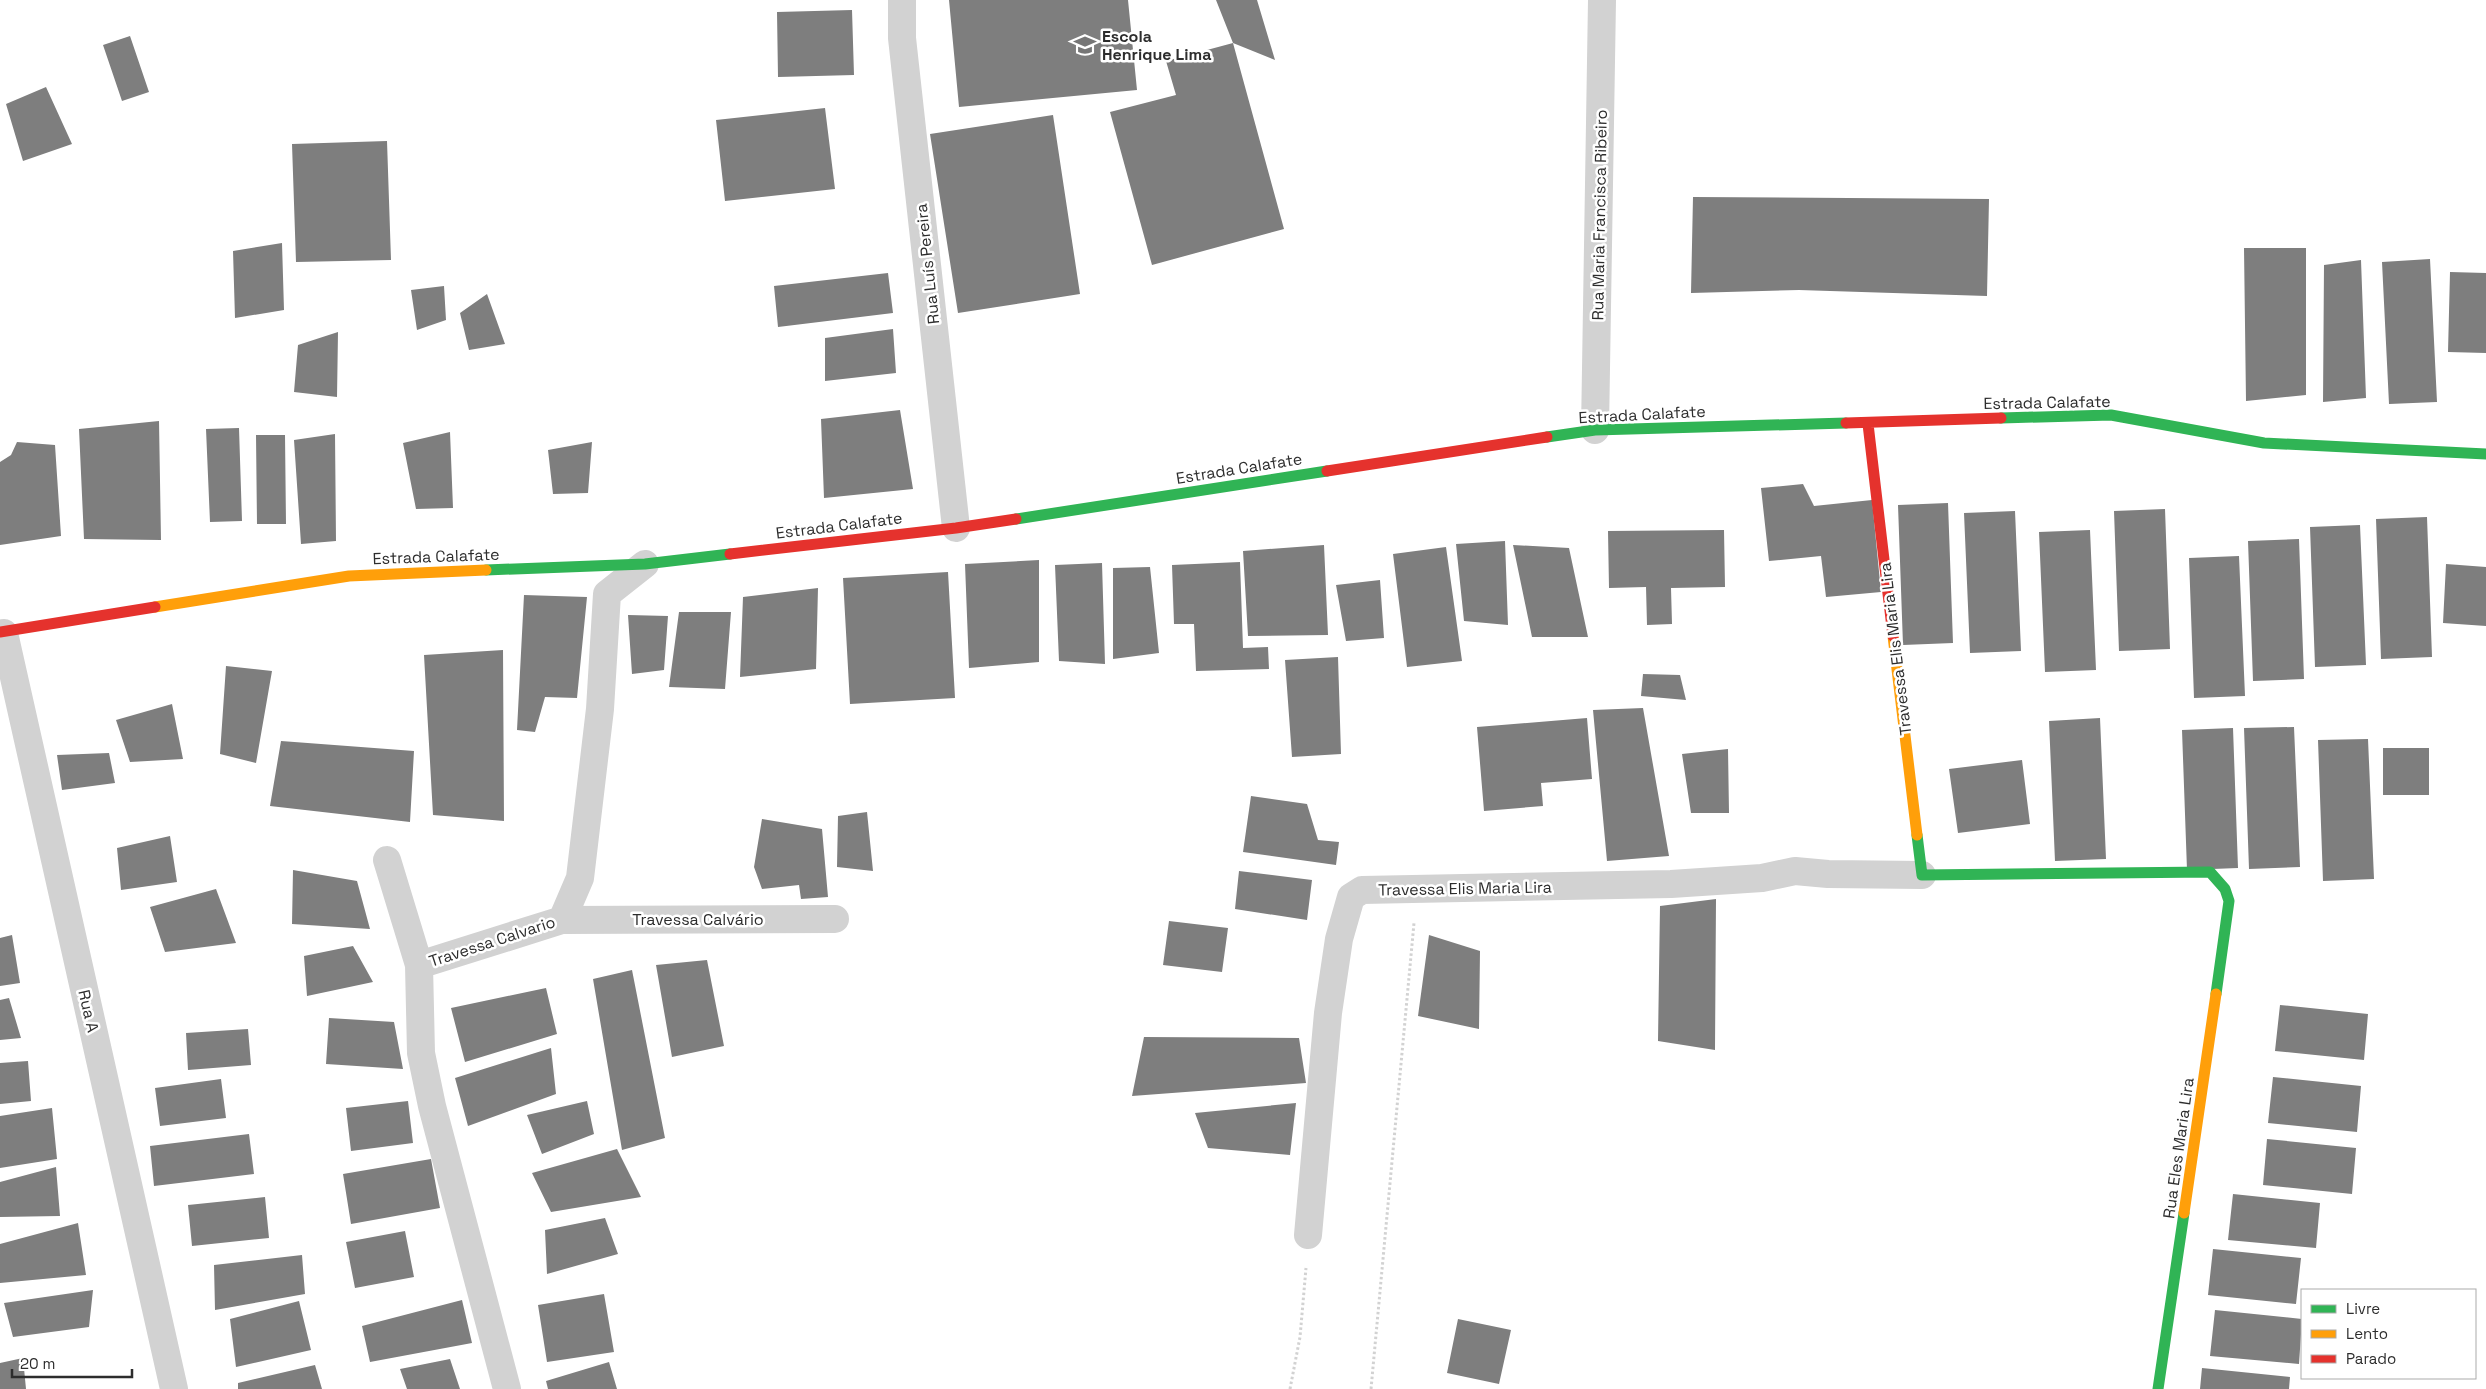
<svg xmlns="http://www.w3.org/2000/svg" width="2486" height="1389" viewBox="0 0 2486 1389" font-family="'Space Grotesk',sans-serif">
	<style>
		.building { fill: #7e7e7e }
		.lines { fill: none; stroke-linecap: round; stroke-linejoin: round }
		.path { stroke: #d2d2d2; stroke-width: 3; stroke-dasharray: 2.5 2.5; stroke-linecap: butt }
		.street { stroke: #d2d2d2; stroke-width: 28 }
		.fast { stroke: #30b455; stroke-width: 11 }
		.slow { stroke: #ff9f0a; stroke-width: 11 }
		.jam { stroke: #e5322d; stroke-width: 11 }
		.labels { text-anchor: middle; stroke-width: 5; stroke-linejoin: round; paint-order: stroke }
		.poi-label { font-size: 16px; font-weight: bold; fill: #2d2d2d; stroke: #fff; text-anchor: start }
		.street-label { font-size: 16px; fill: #2d2d2d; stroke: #fff }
	</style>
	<rect width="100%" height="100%" fill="#fff"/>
	<!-- building -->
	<path class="building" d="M949,0H1128L1137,90L959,107Z
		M1216,0H1257L1275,60L1233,43Z
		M852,10L854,75L778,77L777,12Z
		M130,36L149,92L122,101L103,45Z
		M1233,43L1284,229L1152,265L1110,112L1176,95L1166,61Z
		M46,87L72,144L23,161L6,104Z
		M825,108L835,189L725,201L716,120Z
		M1053,115L1080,294L958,313L930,134Z
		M387,141L391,260L296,262L292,144Z
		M1693,197L1989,199L1987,296L1799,290L1691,293Z
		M282,243L284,310L235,318L233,251Z
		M2244,248H2306V395L2246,401Z
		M2430,259L2437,402L2389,404L2382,262Z
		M2361,260L2366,398L2323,402L2324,265Z
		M2450,272L2486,273V353L2448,352Z
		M888,273L893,313L778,327L774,286Z
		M444,286L446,320L417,330L411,290Z
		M487,294L505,344L469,350L460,313Z
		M893,329L896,373L825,381V338Z
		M338,332L337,397L294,392L298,345Z
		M900,410L913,489L824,498L821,419Z
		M159,421L161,540L84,539L79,429Z
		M239,428L242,521L210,522L206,429Z
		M450,432L453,508L416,509L403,443Z
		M335,434L336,541L301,544L294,440Z
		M256,435H285L286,524H257Z
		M17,442L55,445L61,536L0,545V462L11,455Z
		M592,442L588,493L553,494L548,450Z
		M1803,484L1814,506L1872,500L1881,592L1826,597L1821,556L1769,561L1761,488Z
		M1948,503L1953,643L1903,645L1898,505Z
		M2165,509L2170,649L2119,651L2114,511Z
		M2015,511L2021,651L1970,653L1964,513Z
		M2427,517L2432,657L2381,659L2376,519Z
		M2360,525L2366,665L2315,667L2310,527Z
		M1724,530L1725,587L1671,588L1672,624L1647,625L1646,587L1609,588L1608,531Z
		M2090,530L2096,670L2045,672L2039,532Z
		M2299,539L2304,679L2253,681L2248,541Z
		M1505,541L1508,625L1464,621L1456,544Z
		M1324,545L1328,635L1248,636L1243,551Z
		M1513,545L1569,548L1588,637H1532Z
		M1446,547L1462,661L1407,667L1393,554Z
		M2239,556L2245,696L2194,698L2189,558Z
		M1039,560V662L969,668L965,564Z
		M1240,562L1243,648L1268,647L1269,669L1196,671L1194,624H1174L1172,565Z
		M1102,563L1105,664L1059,661L1055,565Z
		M2446,564L2486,567V626L2443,623Z
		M1150,567L1159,653L1113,659V568Z
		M948,572L955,698L850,704L843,578Z
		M1380,580L1384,638L1346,641L1336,585Z
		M818,588L816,669L740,677L743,597Z
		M524,595L587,597L577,698L545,697L535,732L517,730Z
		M679,612H731L725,689L669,687Z
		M628,615L668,616L664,670L632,674Z
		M503,650L504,821L433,815L424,655Z
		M1338,657L1341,754L1292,757L1285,660Z
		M226,666L272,671L256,763L220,754Z
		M1643,674L1680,675L1686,700L1641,696Z
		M172,704L183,759L130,762L116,720Z
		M1643,708L1669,856L1607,861L1593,710Z
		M1587,718L1592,779L1541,783L1543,806L1484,811L1477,727Z
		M2100,718L2106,859L2055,861L2049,721Z
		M2294,727L2300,867L2249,869L2244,728Z
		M2233,728L2238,868L2187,870L2182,730Z
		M2368,739L2374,879L2323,881L2318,740Z
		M281,741L414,751L410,822L270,806Z
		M2383,748H2429V795H2383Z
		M1728,749L1729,813H1691L1682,754Z
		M109,753L115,783L62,790L57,755Z
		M2022,760L2030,824L1958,833L1949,769Z
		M1251,796L1307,804L1318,840L1339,842L1336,865L1243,852Z
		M867,812L873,871L837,867L838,816Z
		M762,819L822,829L828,897L801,899L799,885L762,889L754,867Z
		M170,836L177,882L121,890L117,848Z
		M293,870L357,881L370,929L292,924Z
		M1239,871L1312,880L1307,920L1235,909Z
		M216,889L236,943L165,952L150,907Z
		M1716,899L1715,1050L1658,1041L1660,906Z
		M1169,921L1228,928L1222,972L1163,965Z
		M12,935L20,983L0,986V938Z
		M1429,935L1480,951L1479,1029L1418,1016Z
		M353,946L373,982L307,996L304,956Z
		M707,960L724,1046L672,1057L656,965Z
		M632,970L665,1138L622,1150L593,979Z
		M546,988L557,1034L465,1062L451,1008Z
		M9,998L21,1038L0,1040V1000Z
		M2280,1005L2368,1014L2364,1060L2275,1051Z
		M329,1018L394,1022L403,1069L326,1064Z
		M248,1029L251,1065L188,1070L186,1033Z
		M1144,1037L1299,1038L1306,1083L1132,1096Z
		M551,1048L556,1094L468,1126L455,1078Z
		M28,1061L31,1101L0,1104V1063Z
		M2273,1077L2361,1086L2357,1132L2268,1123Z
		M221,1079L226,1118L160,1126L155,1088Z
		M408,1101L413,1143L351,1151L346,1108Z
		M587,1101L594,1134L542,1154L527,1115Z
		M1296,1103L1290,1155L1208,1148L1195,1113Z
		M52,1108L57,1159L0,1168V1116Z
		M249,1134L254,1174L154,1186L150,1146Z
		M2267,1139L2356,1148L2352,1194L2263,1185Z
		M617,1149L641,1197L551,1212L532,1173Z
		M431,1159L440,1208L351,1224L343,1174Z
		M56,1167L60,1216L0,1217V1182Z
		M2233,1194L2320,1203L2316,1248L2228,1240Z
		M265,1197L269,1238L192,1246L188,1205Z
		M605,1218L618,1254L547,1274L545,1230Z
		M78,1223L86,1275L0,1283V1244Z
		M405,1231L414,1277L355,1288L346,1242Z
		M2213,1249L2301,1258L2296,1304L2208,1295Z
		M302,1255L305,1294L215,1310L214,1265Z
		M93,1290L89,1327L13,1337L4,1303Z
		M604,1294L614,1352L547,1362L538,1305Z
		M462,1300L472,1343L370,1362L362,1326Z
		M299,1301L311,1350L236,1367L230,1319Z
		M2215,1310L2302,1319L2299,1364L2210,1356Z
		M1458,1319L1511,1330L1499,1384L1447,1373Z
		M23,1358L26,1389H0V1363Z
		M450,1359L460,1389H407L400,1369Z
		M609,1362L617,1389H548L546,1381Z
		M315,1365L322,1389H238V1383Z
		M2202,1368L2290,1377L2289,1389H2200Z"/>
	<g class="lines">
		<!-- path -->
		<path class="path" d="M1290,1389L1300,1337L1306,1268
			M1371,1389L1414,923"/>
		<!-- street -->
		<path class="street" d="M902,0V38L956,528
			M1595,430L1602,0
			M4,633L174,1389
			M387,860L419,965
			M562,920L835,919
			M1308,1235L1328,1013L1339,939L1351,897L1362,890L1671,884L1762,878L1795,871L1828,874L1922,875
			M507,1389L432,1106L421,1053L419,965L562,920L580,878L600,709L607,594L645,564"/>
		<!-- fast -->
		<path class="fast" d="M2001,418L2111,415L2264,443L2486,454
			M1547,437L1595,430L1846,423
			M1016,519L1327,471
			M486,570L645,564L730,554
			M1917,835L1922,875L2210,872L2225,889L2229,901L2216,994
			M2158,1389L2184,1213"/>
		<!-- slow -->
		<path class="slow" d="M155,607L349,576L486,570
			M1893,636L1917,835
			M2184,1213L2216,994"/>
		<!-- jam -->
		<path class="jam" d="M1846,423L2001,418
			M1868,424L1893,636
			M1327,471L1547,437
			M730,554L956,528L1016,519
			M0,632L155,607"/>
	</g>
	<!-- icons -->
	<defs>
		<g id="school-bare" transform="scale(1.725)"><path d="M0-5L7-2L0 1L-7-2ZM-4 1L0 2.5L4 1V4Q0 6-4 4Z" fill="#767676" stroke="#fff" stroke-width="2.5" paint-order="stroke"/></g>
	</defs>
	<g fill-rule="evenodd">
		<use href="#school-bare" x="1085" y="45"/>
	</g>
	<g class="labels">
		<!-- poi labels -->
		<g class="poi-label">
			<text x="1102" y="42">Escola<tspan x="1102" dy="18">Henrique Lima</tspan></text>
		</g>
		<!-- street labels -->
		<g class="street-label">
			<text transform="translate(1599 215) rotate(-89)" y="6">Rua Maria Francisca Ribeiro</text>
			<text transform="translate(927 264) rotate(-96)" y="6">Rua Luís Pereira</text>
			<text transform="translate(2047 402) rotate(-1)" y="6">Estrada Calafate</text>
			<text transform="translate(1642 414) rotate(-3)" y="6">Estrada Calafate</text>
			<text transform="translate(1239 468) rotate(-9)" y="6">Estrada Calafate</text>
			<text transform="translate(839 525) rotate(-7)" y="6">Estrada Calafate</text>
			<text transform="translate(436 556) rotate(-2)" y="6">Estrada Calafate</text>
			<text transform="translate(1895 649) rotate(-97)" y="6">Travessa Elis Maria Lira</text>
			<text transform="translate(1465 888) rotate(-1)" y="6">Travessa Elis Maria Lira</text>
			<text x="698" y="925">Travessa Calvário</text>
			<text transform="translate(492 941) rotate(-18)" y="6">Travessa Calvario</text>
			<text transform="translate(89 1011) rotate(77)" y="6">Rua A</text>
			<text transform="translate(2178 1148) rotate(-82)" y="6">Rua Eles Maria Lira</text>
		</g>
	</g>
	<!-- legend -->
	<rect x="2301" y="1289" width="175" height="90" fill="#ffffff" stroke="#ababab"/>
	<rect x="2311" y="1305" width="25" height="8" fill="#30b455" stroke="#ababab"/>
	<text x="2346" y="1314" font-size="15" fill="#2d2d2d">Livre</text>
	<rect x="2311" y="1330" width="25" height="8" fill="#ff9f0a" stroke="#ababab"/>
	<text x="2346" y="1339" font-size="15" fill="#2d2d2d">Lento</text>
	<rect x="2311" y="1355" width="25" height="8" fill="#e5322d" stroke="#ababab"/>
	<text x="2346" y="1364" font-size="15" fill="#2d2d2d">Parado</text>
	<!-- scale -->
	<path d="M12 1369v8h120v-8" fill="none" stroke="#2d2d2d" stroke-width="2.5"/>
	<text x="20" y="1369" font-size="15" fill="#2d2d2d" stroke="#ffffff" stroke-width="4" paint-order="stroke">20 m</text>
</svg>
